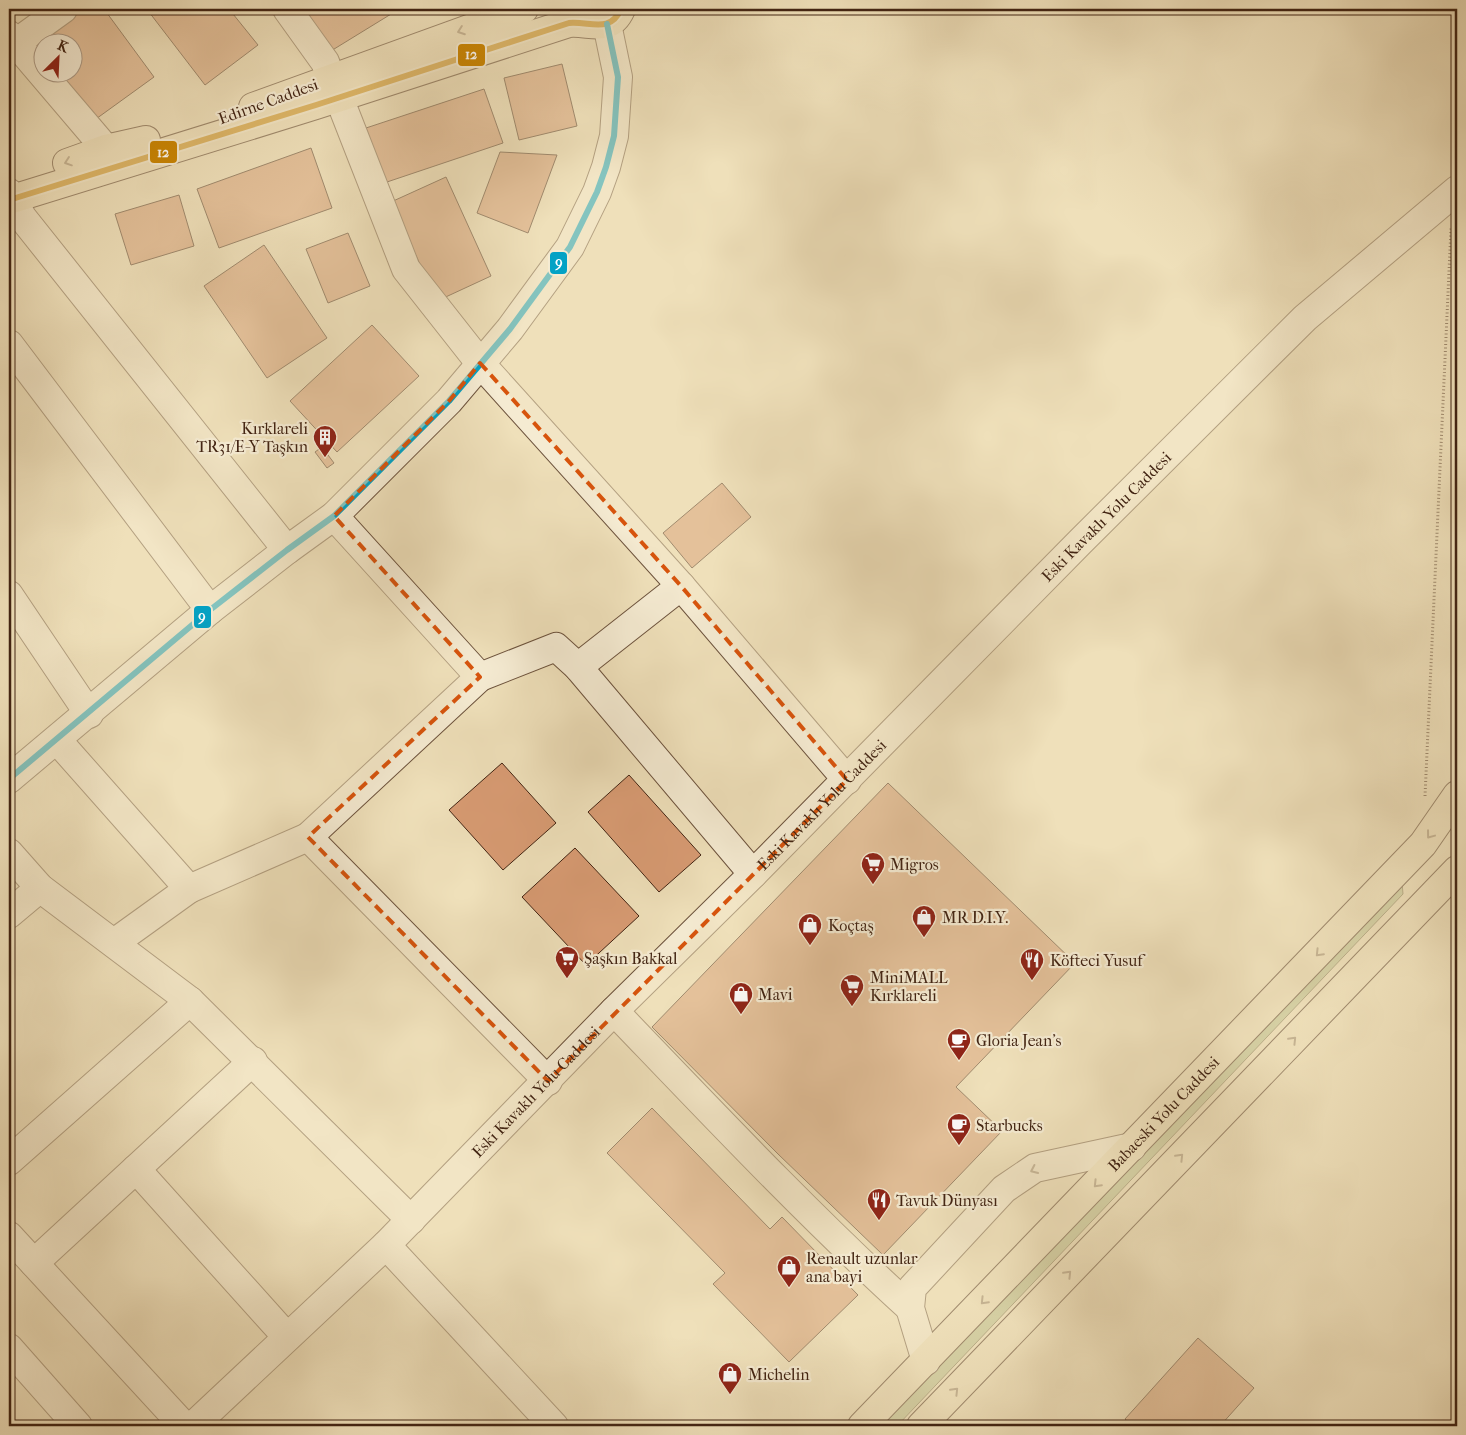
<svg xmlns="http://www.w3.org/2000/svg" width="1466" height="1435" viewBox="0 0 1466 1435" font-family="'IM FELL French Canon',serif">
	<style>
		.green { fill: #bbc28e; stroke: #7e7350 }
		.building { fill: #d89b73; stroke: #422413 }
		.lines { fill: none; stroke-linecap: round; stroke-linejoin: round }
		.minor-casing { stroke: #6d533d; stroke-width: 30 }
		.highway-casing { stroke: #422413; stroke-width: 30 }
		.path { stroke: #422413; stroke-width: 3; stroke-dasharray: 1 2.5; stroke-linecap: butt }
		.minor { stroke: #f5ebd2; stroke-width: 28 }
		.highway { stroke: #efe0ba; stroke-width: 28 }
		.bus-1-casing { stroke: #f5ebd2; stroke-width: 10 }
		.bus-2-casing { stroke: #f5ebd2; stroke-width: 10 }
		.bus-1 { stroke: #ca8605; stroke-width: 6 }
		.bus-2 { stroke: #03a2c5; stroke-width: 6 }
		.oneway { stroke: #988266 }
		.oneway2 { stroke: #9c8872 }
		.marked { fill: none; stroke: #d7540d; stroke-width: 4; stroke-dasharray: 10 6; stroke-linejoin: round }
		.labels { text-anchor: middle; stroke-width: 4.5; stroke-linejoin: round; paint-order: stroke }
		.street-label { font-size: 16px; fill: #422413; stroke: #f5ebd2 }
		.poi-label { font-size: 16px; fill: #422413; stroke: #f5ebd2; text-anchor: start }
		.line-badge { stroke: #f5ebd2; stroke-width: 2 }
		.badge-label { font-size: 14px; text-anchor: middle; font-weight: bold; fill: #fff }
	</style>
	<rect width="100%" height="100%" fill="#efe0ba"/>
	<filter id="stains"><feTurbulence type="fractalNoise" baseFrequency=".004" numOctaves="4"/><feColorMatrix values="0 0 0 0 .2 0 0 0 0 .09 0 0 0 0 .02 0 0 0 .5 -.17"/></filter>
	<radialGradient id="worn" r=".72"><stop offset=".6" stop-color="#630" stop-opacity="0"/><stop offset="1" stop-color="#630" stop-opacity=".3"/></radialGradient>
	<!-- green -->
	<path class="green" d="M1402,882L1403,894L897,1426H881Z"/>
	<!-- building -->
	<path class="building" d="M74,9H104L154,77L89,124L52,72H72V42H42V60L29,41Z
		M154,9H229L258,45L205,85L149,12Z
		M298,9H395L396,11L326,54Z
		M562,64L577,126L519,140L504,78Z
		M484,89L503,143L384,183L366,128Z
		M311,148L332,208L219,248L197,189Z
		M500,152L557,155L528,233L477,213Z
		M446,177L491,276L437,301L391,202Z
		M179,195L194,246L131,265L115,214Z
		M348,233L370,286L328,303L306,249Z
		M264,245L327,338L267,378L204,286Z
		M372,325L419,376L337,452L290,401Z
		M322,447L334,463L327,468L315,452Z
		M722,483L751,517L692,568L663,533Z
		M502,763L556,823L503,870L449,810Z
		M629,775L701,855L659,892L588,812Z
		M888,783L1075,963L956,1087L1002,1131L883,1255L778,1154L652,1027Z
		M575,848L639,916L586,965L522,897Z
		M652,1108L770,1229L782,1217L858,1295L789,1362L713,1284L725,1273L607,1153Z
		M1198,1338L1254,1388L1220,1426H1133L1125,1419Z"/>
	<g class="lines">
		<!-- minor casing -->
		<g class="minor-casing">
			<g id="minor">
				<path d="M287,9L325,62L406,269L480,363L681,586L847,780"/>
				<path d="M9,35L106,149"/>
				<path d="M16,43L63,9"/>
				<path d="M9,193L22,217L287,550"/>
				<path d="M9,344L210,610"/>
				<path d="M334,516L480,677L556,647L578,667L753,874"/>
				<path d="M9,595L89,714"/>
				<path d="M578,667L681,586"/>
				<path d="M480,677L308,837L548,1081"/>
				<path d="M57,740L189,889L114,943"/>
				<path d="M9,779L210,610L287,550L334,516L449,401L510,329L570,247L597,192L606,167L614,136L618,77L607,24"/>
				<path d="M9,853L40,888L190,1001L411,1220"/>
				<path d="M189,889L308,837"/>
				<path d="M9,914L40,888"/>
				<path d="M614,1011C711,1112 807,1214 910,1308"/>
				<path d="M9,1161L190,1001"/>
				<path d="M136,1169L287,1337"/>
				<path d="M9,1236L184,1426"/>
				<path d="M386,1245L554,1426"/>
				<path d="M34,1263L253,1061"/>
				<path d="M9,1348L78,1426"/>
				<path d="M926,1361L910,1308L912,1288L1004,1189L1035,1168L1132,1147"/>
				<path id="s1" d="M193,1426L386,1245L614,1011L753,874L1080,542L1305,318L1457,190"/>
			</g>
		</g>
		<!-- highway casing -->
		<g class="highway-casing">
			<g id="highway">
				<path d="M253,107L524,9"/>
				<path d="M67,163L106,149L146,140"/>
				<path d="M9,200L316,105L569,23C590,21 610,34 621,9"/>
				<path id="s2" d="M862,1426L1423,844L1457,795"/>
				<path d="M921,1426L1457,870"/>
			</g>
		</g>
		<!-- path -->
		<path class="path" d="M1454,167L1457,92
			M1425,796L1451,228"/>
		<!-- minor -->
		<use href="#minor" class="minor"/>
		<!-- highway -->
		<use href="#highway" class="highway"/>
		<!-- bus-1 casing -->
		<g class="bus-1-casing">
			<path id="bus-1" d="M9,200L316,105L569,23C590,21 610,34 621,9"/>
		</g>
		<!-- bus-2 casing -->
		<g class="bus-2-casing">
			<path id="bus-2" d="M9,779L210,610L287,550L334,516L449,401L510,329L570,247L597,192L606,167L614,136L618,77L607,24"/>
		</g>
		<!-- bus-1 -->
		<use href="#bus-1" class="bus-1"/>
		<!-- bus-2 -->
		<use href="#bus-2" class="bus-2"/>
	</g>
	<!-- one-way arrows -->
	<defs><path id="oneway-chevron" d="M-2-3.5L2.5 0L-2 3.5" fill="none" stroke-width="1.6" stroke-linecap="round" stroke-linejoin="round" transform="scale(1.25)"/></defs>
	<g class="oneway">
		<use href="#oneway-chevron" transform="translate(461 31) rotate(160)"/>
		<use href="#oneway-chevron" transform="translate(68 162) rotate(161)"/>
		<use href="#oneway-chevron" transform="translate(1430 835) rotate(127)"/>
		<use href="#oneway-chevron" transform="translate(1319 953) rotate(134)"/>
		<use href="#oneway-chevron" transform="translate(1293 1040) rotate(-46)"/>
		<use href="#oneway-chevron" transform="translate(1180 1157) rotate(-46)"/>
		<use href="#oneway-chevron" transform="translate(1097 1184) rotate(134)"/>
		<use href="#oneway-chevron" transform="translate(1068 1274) rotate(-46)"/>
		<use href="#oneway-chevron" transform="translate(984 1301) rotate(134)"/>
		<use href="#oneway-chevron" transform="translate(955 1391) rotate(-46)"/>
	</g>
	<use class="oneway2" href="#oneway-chevron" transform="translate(1034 1170) rotate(155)"/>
	<!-- marked area -->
	<path d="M0 0H1466V1435H0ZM480,363L681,586L847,780L548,1081L308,837L480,677L334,516L449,401Z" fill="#efe0ba" fill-opacity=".55" fill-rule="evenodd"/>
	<path class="marked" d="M480,363L681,586L847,780L548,1081L308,837L480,677L334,516L449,401Z"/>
	<!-- icons -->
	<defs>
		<g id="building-pin" transform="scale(1.25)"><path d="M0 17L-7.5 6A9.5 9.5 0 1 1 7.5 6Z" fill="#8f2418" stroke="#f5ebd2"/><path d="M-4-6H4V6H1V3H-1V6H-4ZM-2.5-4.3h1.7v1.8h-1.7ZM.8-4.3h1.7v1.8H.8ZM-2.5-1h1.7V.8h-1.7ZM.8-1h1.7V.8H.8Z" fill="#fff"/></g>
		<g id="supermarket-pin" transform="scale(1.25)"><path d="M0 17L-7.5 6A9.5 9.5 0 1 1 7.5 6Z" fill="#8f2418" stroke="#f5ebd2"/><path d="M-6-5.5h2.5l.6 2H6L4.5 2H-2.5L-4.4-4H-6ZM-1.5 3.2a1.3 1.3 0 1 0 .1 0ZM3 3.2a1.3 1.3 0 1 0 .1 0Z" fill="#fff"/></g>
		<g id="shop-pin" transform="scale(1.25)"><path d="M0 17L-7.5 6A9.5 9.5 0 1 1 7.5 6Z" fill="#8f2418" stroke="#f5ebd2"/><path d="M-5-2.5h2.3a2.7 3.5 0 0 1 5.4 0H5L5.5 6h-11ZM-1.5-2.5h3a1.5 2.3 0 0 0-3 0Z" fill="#fff"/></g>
		<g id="restaurant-pin" transform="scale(1.25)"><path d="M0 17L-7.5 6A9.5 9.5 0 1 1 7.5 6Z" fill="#8f2418" stroke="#f5ebd2"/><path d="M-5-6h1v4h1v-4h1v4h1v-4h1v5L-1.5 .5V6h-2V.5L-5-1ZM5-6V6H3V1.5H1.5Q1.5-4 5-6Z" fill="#fff"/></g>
		<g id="cafe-pin" transform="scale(1.25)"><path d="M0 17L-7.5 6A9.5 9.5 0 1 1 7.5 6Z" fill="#8f2418" stroke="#f5ebd2"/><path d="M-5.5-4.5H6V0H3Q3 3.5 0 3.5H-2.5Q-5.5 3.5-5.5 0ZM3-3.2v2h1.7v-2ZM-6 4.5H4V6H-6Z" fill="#fff"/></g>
	</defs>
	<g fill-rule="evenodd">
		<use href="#building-pin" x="325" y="437"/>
		<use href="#supermarket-pin" x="873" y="864"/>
		<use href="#shop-pin" x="924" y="917"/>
		<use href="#shop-pin" x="810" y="925"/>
		<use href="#supermarket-pin" x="567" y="958"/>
		<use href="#restaurant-pin" x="1032" y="960"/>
		<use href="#supermarket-pin" x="852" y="986"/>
		<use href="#shop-pin" x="741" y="994"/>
		<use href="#cafe-pin" x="959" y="1040"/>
		<use href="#cafe-pin" x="959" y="1125"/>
		<use href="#restaurant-pin" x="879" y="1200"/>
		<use href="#shop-pin" x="789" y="1267"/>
		<use href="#shop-pin" x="730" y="1374"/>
	</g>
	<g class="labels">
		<!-- street labels -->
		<g class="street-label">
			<text transform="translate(268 101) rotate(-20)" y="6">Edirne Caddesi</text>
			<text dy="6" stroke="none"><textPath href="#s1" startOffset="1289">Eski Kavaklı Yolu Caddesi</textPath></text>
			<text dy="6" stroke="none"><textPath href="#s1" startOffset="884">Eski Kavaklı Yolu Caddesi</textPath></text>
			<text dy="6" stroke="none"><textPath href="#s1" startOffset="479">Eski Kavaklı Yolu Caddesi</textPath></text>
			<text dy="6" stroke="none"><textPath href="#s2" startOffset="434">Babaeski Yolu Caddesi</textPath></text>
		</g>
		<!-- poi labels -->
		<g class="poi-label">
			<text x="308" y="434" text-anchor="end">Kırklareli<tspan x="308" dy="18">TR31/E-Y Taşkın</tspan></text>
			<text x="890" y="870">Migros</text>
			<text x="942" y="923">MR D.I.Y.</text>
			<text x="828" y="931">Koçtaş</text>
			<text x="584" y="964">Şaşkın Bakkal</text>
			<text x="1050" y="966">Köfteci Yusuf</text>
			<text x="870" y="983">MiniMALL<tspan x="870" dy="18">Kırklareli</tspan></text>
			<text x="758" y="1000">Mavi</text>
			<text x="976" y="1046">Gloria Jean's</text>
			<text x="976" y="1131">Starbucks</text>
			<text x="896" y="1206">Tavuk Dünyası</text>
			<text x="806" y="1264">Renault uzunlar<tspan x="806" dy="18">ana bayi</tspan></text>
			<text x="748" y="1380">Michelin</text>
		</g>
	</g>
	<g class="line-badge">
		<rect x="457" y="43" width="29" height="24" rx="5" fill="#ca8605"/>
		<rect x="149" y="140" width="29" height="24" rx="5" fill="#ca8605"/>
		<rect x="549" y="251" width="19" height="24" rx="5" fill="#03a2c5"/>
		<rect x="193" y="605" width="19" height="24" rx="5" fill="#03a2c5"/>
	</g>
	<g class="badge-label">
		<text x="471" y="59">12</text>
		<text x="163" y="157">12</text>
		<text x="559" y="267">9</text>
		<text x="202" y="621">9</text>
	</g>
	<!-- margin -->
	<rect width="1466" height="1435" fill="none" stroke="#efe0ba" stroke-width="30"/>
	<rect x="10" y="10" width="1446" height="1415" fill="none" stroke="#422413" stroke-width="2.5"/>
	<rect x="15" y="15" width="1436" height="1405" fill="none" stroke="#422413"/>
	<!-- north arrow -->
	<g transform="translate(58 58) rotate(24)"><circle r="24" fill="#f5ebd2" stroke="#ad9b86"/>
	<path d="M0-4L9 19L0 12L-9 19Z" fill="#8f2418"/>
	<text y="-8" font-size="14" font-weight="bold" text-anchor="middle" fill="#422413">K</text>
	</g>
	<rect width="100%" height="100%" filter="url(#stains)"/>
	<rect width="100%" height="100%" fill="url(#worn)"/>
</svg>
